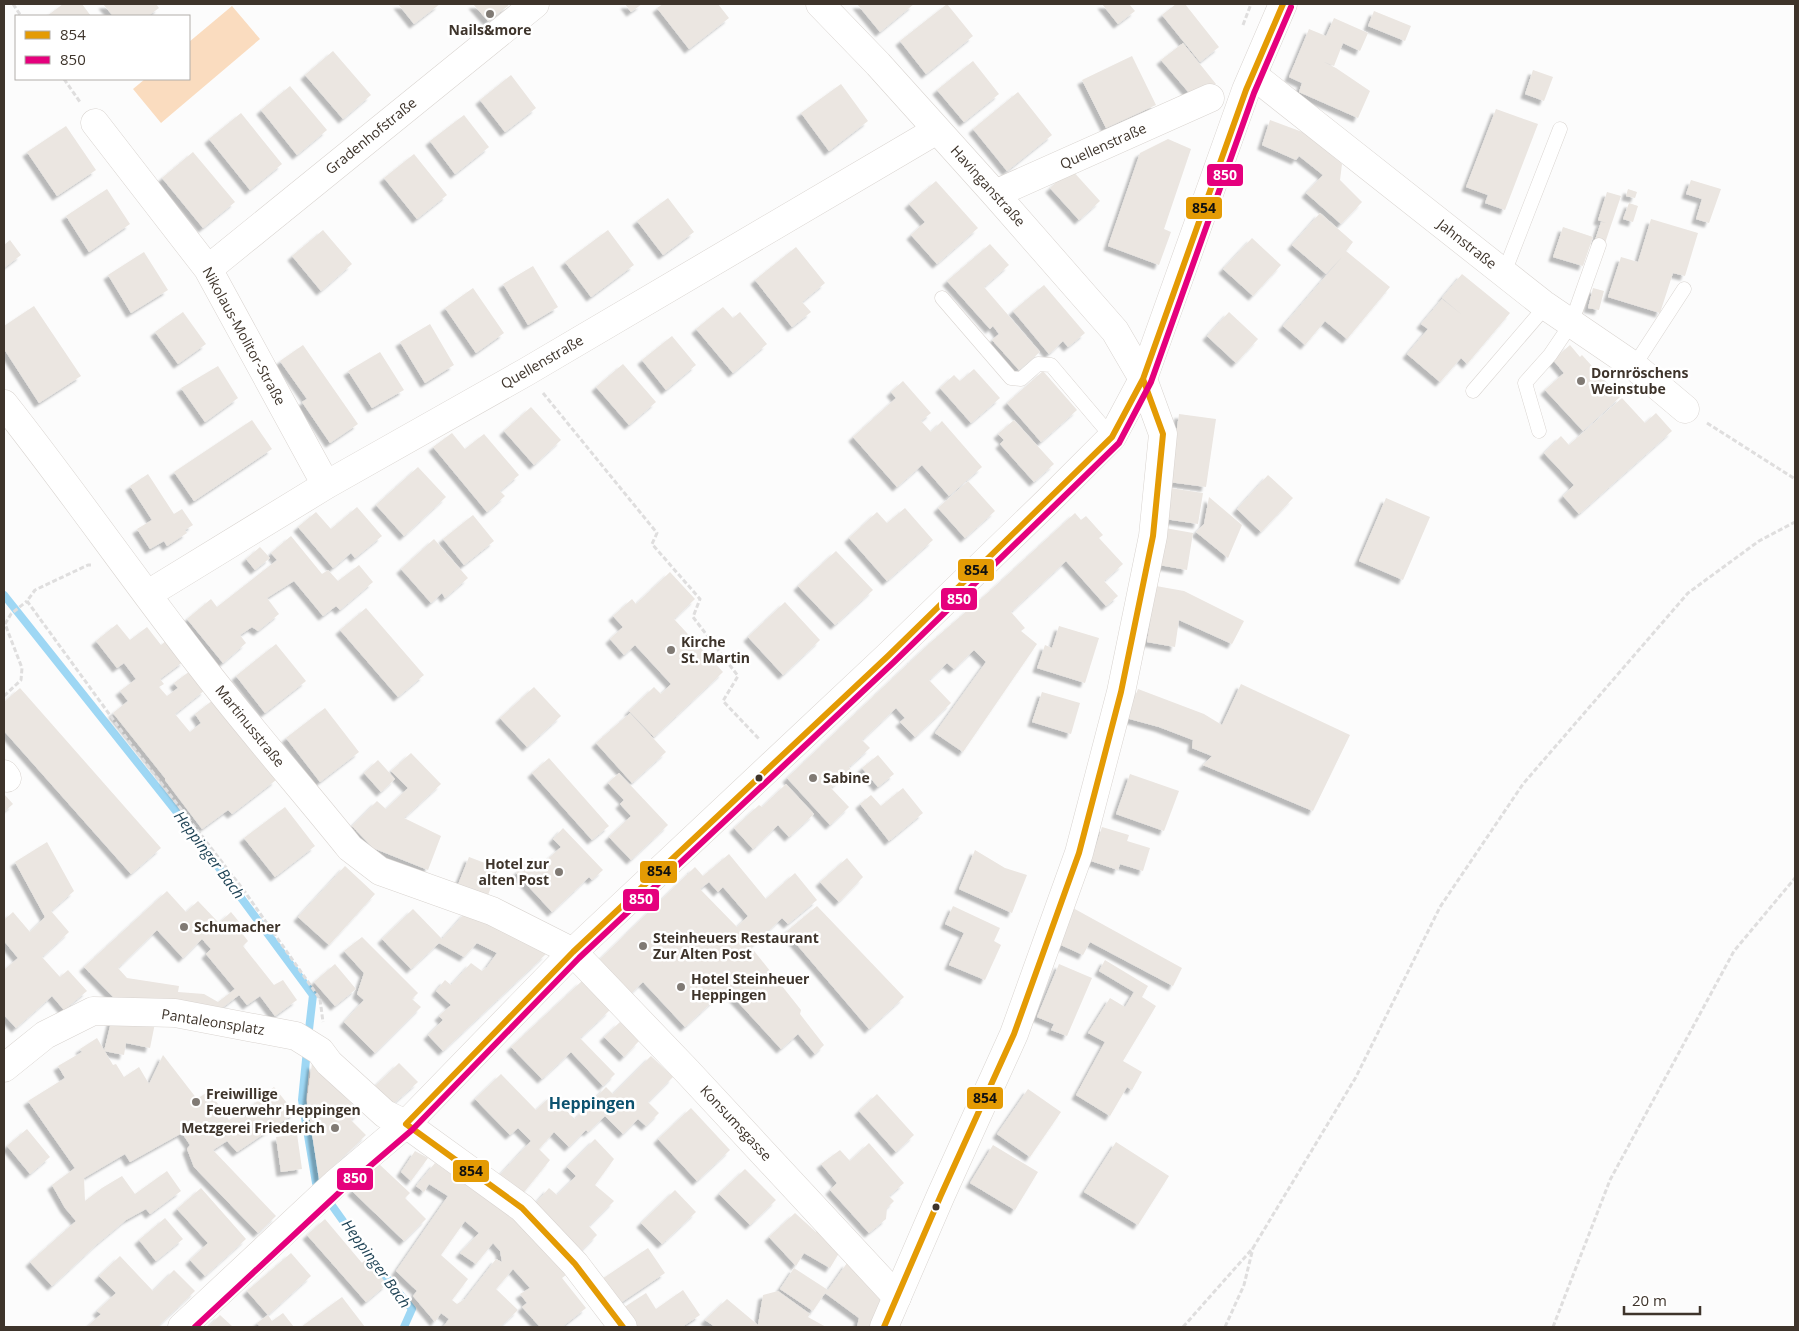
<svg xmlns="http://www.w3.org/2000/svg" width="1799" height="1331" viewBox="0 0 1799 1331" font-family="'Open Sans',sans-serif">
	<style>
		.green { fill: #fadcbf }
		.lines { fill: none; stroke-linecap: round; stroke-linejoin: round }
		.stream { stroke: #9ed7f4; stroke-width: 8 }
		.building { fill: #ebe6e1; fill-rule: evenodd; filter: url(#shadow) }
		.lane-casing { stroke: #d9d4d0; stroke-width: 15 }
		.street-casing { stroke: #d9d4d0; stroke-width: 29 }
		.secondary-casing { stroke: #d9d4d0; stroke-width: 29 }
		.path { stroke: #dfdede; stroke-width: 3; stroke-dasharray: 5 2.5; stroke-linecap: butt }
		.lane { stroke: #fff; stroke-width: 14 }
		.street { stroke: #fff; stroke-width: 28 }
		.secondary { stroke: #fff; stroke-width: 28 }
		.bus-1-casing { stroke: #fff; stroke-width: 10 }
		.bus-2-casing { stroke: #fff; stroke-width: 10 }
		.bus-1 { stroke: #e49b04; stroke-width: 6 }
		.bus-2 { stroke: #e5007d; stroke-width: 6 }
		.poi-dot { fill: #807a74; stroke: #fff; stroke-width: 2 }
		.bus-dot { fill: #3e342b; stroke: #fff; stroke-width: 2 }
		.labels { text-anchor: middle; stroke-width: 5; stroke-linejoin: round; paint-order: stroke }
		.poi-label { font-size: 14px; font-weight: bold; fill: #3e342b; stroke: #fff; text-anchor: start }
		.street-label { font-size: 14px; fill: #3e342b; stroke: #fff }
		.water-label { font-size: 15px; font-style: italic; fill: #1f4355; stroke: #fff }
		.quarter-label { font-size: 16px; font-weight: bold; fill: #0c526f; stroke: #fff }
		.line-badge { stroke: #fff; stroke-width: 2 }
		.badge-label { font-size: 14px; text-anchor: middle; font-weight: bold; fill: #fff }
		.pale-badge-label { font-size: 14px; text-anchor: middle; font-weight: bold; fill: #111 }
	</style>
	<defs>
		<filter id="shadow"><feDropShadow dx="-4.5" dy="4.5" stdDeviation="1" flood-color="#0004"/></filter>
	</defs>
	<rect width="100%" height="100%" fill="#fcfcfc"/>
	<!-- green -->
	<path class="green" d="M232,6L260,39L161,123L133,89L145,79H189V42Z"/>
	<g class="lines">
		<!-- stream -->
		<path class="stream" d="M4,595L191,830L313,995L308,1038
			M307,1050L302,1100L316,1183L363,1249L412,1309L404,1327"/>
	</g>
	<!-- building -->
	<path class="building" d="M63,4H82L91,16H47Z
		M103,4H156L159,8L148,16H113Z
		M398,4H440L414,24Z
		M473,4H508V6L488,21Z
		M625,4H642L631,12Z
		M663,4H718L729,18L689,49L657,8Z
		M857,4H914L880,32Z
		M947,4L973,36L926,74L900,41Z
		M1102,4H1129L1135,11L1118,24Z
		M1176,4H1185L1219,47L1200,62L1162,15Z
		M1374,11L1411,26L1405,41L1368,26Z
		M1334,18L1368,33L1360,51L1343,43L1334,66L1324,62L1336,68L1370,91L1358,118L1299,92L1302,83L1289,77L1309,29L1326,36Z
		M1183,43L1216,84L1190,94L1161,60Z
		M333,51L371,95L343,119L305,75Z
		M1132,56L1156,105L1106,128L1082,80Z
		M973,61L999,94L964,122L937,90Z
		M1533,70L1553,77L1544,101L1525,94Z
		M511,75L536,108L505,132L480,100Z
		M841,84L868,121L829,151L801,113Z
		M290,86L327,130L297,155L261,110Z
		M1018,92L1052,135L1007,171L973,129Z
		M1496,109L1538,124L1505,210L1485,203L1488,195L1466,187Z
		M241,113L282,164L250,190L209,139Z
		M464,115L489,147L455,174L430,141Z
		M1270,120L1305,133L1342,164L1340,180L1362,202L1341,224L1306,193L1323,175L1299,156L1296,160L1262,145Z
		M66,126L96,170L57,196L27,152Z
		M1168,139L1191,149L1164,229L1171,232L1159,265L1108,246L1140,153Z
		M193,152L235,202L203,228L162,178Z
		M414,154L447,195L417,219L384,178Z
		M1071,169L1100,201L1079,220L1050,188Z
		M1691,180L1721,189L1709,223L1696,219L1702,199L1686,194Z
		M936,181L978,228L937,264L911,235L925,222L909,204Z
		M107,189L130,224L89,252L66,216Z
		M1628,189L1637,192L1635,198L1626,196Z
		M1607,192L1621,196L1605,243L1595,240L1601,222L1606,223L1598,220Z
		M668,198L694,232L663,255L637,221Z
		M1629,203L1638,206L1633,222L1623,219Z
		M1320,213L1353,242L1346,251L1390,287L1347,339L1325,321L1305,345L1283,326L1342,257L1326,274L1292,245Z
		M1651,219L1698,233L1685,276L1673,273L1660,313L1608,297L1621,257L1638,262Z
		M1563,227L1593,237L1583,266L1553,257Z
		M323,230L352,264L321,291L292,256Z
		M608,230L634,265L591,297L565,262Z
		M1252,238L1281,265L1253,296L1223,269Z
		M10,240L21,255L4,268V245Z
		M990,244L1009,265L984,287L1040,352L1019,370L992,340L999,334L993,326L990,329L947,281Z
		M796,247L825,283L802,302L811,312L792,327L755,280Z
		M144,252L168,290L131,313L108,275Z
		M533,266L558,307L528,325L503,284Z
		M1462,274L1510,313L1467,364L1461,358L1440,382L1407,354L1428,329L1421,324L1442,299L1461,314L1442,298Z
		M1044,285L1085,333L1068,347L1063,341L1049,354L1013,311Z
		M473,288L504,333L476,353L445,308Z
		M1593,288L1604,291L1599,310L1588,308Z
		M34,306L81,376L39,403L4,349V326Z
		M723,307L733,318L740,312L767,344L733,373L696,329Z
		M183,312L206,344L178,364L155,332Z
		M1229,312L1258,339L1236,363L1207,336Z
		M430,324L454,365L425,383L400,342Z
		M672,336L696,365L666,390L642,360Z
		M303,345L358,424L330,443L302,402L307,399L280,361Z
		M1570,345L1580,357L1582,355L1620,397L1583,431L1545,390L1564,373L1553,360Z
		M380,352L404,390L372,408L348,371Z
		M623,364L656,402L629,425L596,387Z
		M218,366L238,398L205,422L181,388Z
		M974,369L1000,398L971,423L940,388L954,375L960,381Z
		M1043,371L1077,410L1041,442L1007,403Z
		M903,381L931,413L921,421L931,432L942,421L982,467L949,496L922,465L897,487L853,437L896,398L891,392Z
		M1622,398L1645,423L1656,413L1672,431L1579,514L1563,496L1574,485L1544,453L1561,436L1569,445Z
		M531,407L561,440L534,465L504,431Z
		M1179,414L1216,419L1206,487L1169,482Z
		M252,420L272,449L194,501L174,472Z
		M1014,420L1054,464L1034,482L1000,444L1004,440L998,434Z
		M452,433L465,449L484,434L519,475L500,491L505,496L487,512L433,447Z
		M418,467L446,497L404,536L376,505Z
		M148,474L174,514L182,509L193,525L185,530L187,533L167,546L164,541L150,549L137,529L152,520L130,486Z
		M1268,475L1293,498L1261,532L1237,509Z
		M968,481L995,511L965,538L938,508Z
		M1170,488L1203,493L1198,524L1165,519Z
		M1209,497L1242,525L1228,558L1196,532L1204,524Z
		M1386,498L1430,517L1403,580L1359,561Z
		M357,507L382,536L355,558L351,553L333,568L298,527L316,512L331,529Z
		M905,508L933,540L887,581L849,538L877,512L887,523Z
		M1075,513L1081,520L1086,516L1103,535L1099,538L1123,564L1104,581L1118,596L1106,606L1066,561L1011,612L1025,628L1021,631L1037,644L963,752L935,733L986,662L974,650L954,669L947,663L929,680L951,703L915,737L900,722L905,718L896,708L862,740L870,748L849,767L851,770L831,788L849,807L830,825L787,778L930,643L991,590Z
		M473,515L494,541L464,565L443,539Z
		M1165,528L1193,533L1187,570L1159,565Z
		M291,536L322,574L328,570L338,581L359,565L373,582L340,610L336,606L323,616L294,581L267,598L279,614L258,631L252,627L240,635L246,643L223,663L187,619L211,599L217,607L277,560L271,553Z
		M434,539L468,578L445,598L442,593L431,603L401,569Z
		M260,547L270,558L255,570L246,559Z
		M836,551L873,590L835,625L798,586Z
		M670,572L695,599L674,619L723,672L654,737L629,711L654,687L661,694L671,684L635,645L624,655L610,639L623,627L613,616L632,599L636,604Z
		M1156,586L1184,591L1244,621L1232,644L1179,620L1175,647L1147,642Z
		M785,602L820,640L783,675L748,637Z
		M366,608L424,675L398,697L340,630Z
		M117,624L130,640L147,627L161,645L167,640L184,661L160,679L164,684L159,687L167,696L178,688L174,683L190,671L205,690L175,714L190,732L201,723L195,714L213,700L276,780L232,814L228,810L202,829L165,780V778L113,713L128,701L120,691L136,679L124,663L117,668L96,641Z
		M1059,626L1099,638L1085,683L1037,668L1045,645L1052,648Z
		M276,644L306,681L265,713L236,676Z
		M1241,684L1350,735L1313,811L1203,765L1212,756L1192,748L1193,740L1159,727L1126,718L1138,689L1204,714L1222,725Z
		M534,687L561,716L527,747L500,718Z
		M20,688L161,848L131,874L4,731V702Z
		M1042,692L1080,703L1071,734L1032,722Z
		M325,708L359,752L320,782L286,738Z
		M630,713L666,752L632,783L596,743Z
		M411,753L441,784L404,818L441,836L428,870L373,848L352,826L377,801L386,809L408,788L391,771Z
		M878,755L894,774L878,787L862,768Z
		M549,758L609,826L592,840L532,773Z
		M378,760L395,779L381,792L364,773Z
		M619,773L668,825L631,860L609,837L631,816L620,804L624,800L608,783Z
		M1130,774L1179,791L1164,831L1116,814Z
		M786,784L814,814L789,837L778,825L753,849L734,828L759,805L762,807Z
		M903,788L923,813L889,841L860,804L871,795L881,806Z
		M4,794L13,804L4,812Z
		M285,807L315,846L275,877L244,838Z
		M1102,827L1129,835L1127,841L1150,848L1143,871L1120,864L1118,870L1091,861Z
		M563,828L603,870L592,880L589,877L552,912L516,873L532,858L540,866L561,847L553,839Z
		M47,842L74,891L51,911L69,932L42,957L60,977L68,970L87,991L64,1010L52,996L16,1028L4,1015V970L18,958L4,941V920L13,912L30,932L45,917L15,862Z
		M975,850L1005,868L1027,875L1012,913L959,889Z
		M729,854L766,899L795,873L817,900L788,924L782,918L751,947L801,1010L800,1014L824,1045L815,1054L798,1034L781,1049L726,989L685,1027L643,982L629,995L597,962L695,867L703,876ZM709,882L718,892L723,887L748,916L737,927L700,889Z
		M469,857L498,868L487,898L457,887Z
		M847,858L863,877L839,902L820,882Z
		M345,866L375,894L329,945L298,917Z
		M167,891L186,912L198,901L219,923L231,912L245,929L241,932L248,941L243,946L274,985L283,980L297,1000L275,1016L260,996L247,1005L239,995L222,1008H204V1004L176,1008L121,1005L84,967ZM157,930L183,958L202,939L211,949L206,954L235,989L218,1002L204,994L178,992L179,986L127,978L118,968Z
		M817,906L904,997L869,1029L786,932Z
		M953,906L1000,928L994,941L1001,945L985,980L949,965L964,933L945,924Z
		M1073,908L1182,968L1173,986L1090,942L1083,955L1061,945Z
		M413,909L442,939L466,912L519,935L546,954L443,1051L428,1035L443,1020L439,1016L451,1005L436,991L445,980L451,985L471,963L482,971L487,967L497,953L477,943L464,957L439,943L411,969L382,939Z
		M362,937L418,993L412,999L421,1007L375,1053L344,1022L364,1000L357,994L364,973L344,951Z
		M1105,960L1148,986L1142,997L1156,1006L1123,1061L1142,1072L1132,1090L1127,1087L1110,1116L1076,1095L1105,1042L1088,1033L1110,998L1125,1007L1134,992L1099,971Z
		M335,964L356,989L335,1006L314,982Z
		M1059,964L1092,978L1067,1036L1051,1030L1054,1024L1037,1017Z
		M582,981L610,1010L580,1038L615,1074L603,1086L571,1052L542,1079L511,1047Z
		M113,1014L155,1023L150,1048L126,1043L124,1055L104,1051Z
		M620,1022L639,1041L624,1057L604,1037Z
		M97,1038L113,1065L116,1064L124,1077L139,1067L149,1084L163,1055L197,1099L209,1091L229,1120L255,1103L274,1087L295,1113L237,1152L227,1141L213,1150L276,1216L258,1233L194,1167L187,1149L190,1145L182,1133L130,1162L125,1154L84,1178L85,1201L102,1188L122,1176L135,1194L167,1171L181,1191L150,1214L146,1209L126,1220L97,1244L52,1286L30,1262L76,1221L65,1208L52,1185L75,1168L28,1101L65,1078L58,1066L82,1052L80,1049Z
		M651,1056L673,1077L648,1102L659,1113L646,1126L638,1119L623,1134L605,1116L588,1132L586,1130L569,1147L554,1132L539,1149L550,1160L520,1197L497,1178L531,1141L518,1128L510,1135L475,1099L501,1074L536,1110L551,1096L575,1119L606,1087L613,1094Z
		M312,1063L360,1112L351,1120L366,1135L319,1180L307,1100Z
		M399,1063L418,1082L391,1106L373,1088Z
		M1028,1089L1061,1112L1030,1157L997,1134Z
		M877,1094L914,1135L896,1152L859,1111Z
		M691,1108L730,1150L697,1181L658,1139Z
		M27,1129L50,1157L30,1174L7,1146Z
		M297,1134L302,1169L281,1172L276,1137Z
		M595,1139L614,1159L595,1185L614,1201L589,1226L597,1235L581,1251L534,1205L549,1188L557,1195L576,1176L567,1167Z
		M1116,1142L1169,1176L1138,1225L1084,1192Z
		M869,1143L904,1183L889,1196L894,1201L887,1208L886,1219L869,1233L830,1190L837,1183L821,1164L840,1150L850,1161Z
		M993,1145L1038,1172L1015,1210L970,1183Z
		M415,1151L428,1158L411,1181L401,1172Z
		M435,1163L511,1217L536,1240L566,1275L562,1278L586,1308L562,1327H540L522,1307L527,1303L520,1294L530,1288L513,1269L496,1289L518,1310L500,1327H443L449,1319L441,1313L435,1322L413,1296L417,1291L396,1271L448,1196L429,1184L424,1192L416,1186ZM465,1221L479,1233L460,1253L476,1264L493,1243L500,1251L502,1262L496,1259L465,1299L457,1304L452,1300L468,1279L441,1255Z
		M379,1164L410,1193L405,1198L426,1219L404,1241L352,1191Z
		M745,1169L776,1200L750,1225L719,1194Z
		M201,1188L246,1239L205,1276L190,1260L208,1243L177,1209Z
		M675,1190L696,1212L662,1244L641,1223Z
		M795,1213L816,1232L818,1228L845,1243L830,1268L804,1253L796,1266L769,1237Z
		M165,1218L183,1239L156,1261L139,1240Z
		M325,1219L362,1263L366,1259L387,1284L366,1302L307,1235Z
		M648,1248L665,1273L616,1306L599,1281Z
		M291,1253L311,1276L268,1315L247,1291Z
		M120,1256L153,1291L174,1270L195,1291L157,1327H87L101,1314L97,1311L116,1293L99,1276Z
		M847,1263L881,1288V1300L873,1327H857L859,1318L825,1293L813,1311L780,1289L794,1268L828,1290Z
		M683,1290L700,1315L682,1327H632L620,1310L646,1293L656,1309Z
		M778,1291L810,1314L808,1317L826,1327H715L705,1320L727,1299L758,1325L763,1295Z
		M342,1297L365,1327H301Z
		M283,1313L294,1327H260L257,1323L268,1315L272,1321Z
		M220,1315L233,1327H208Z"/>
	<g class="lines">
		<!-- lane casing -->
		<g class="lane-casing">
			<path id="lane" d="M1504,273L1560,129
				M942,298L1011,378L1021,379L1038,364L1051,365L1112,437
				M1634,366L1684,289
				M1473,391L1546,306
				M1539,431L1525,383L1550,355L1571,324L1599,245"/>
		</g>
		<!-- street casing -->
		<g class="street-casing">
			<path id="street" d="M820,4L878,64L995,194L1115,331L1143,379
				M1253,75L1543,304L1634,366L1685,409
				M95,123L208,269L326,485
				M995,194L1210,98
				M208,269L535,4
				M4,404C72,490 134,580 202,667C249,728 301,787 350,848L380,871L492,911L573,952L687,1071L897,1297
				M148,594L326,485L526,372L937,130
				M4,774L7,778
				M4,1068L45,1035L93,1011L175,1013L296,1036L320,1051L329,1063L385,1114L406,1124"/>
		</g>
		<!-- secondary casing -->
		<g class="secondary-casing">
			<path id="secondary" d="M406,1124L522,1208L575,1264L623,1327
				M182,1327L336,1183L406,1124L573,952L888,656L1047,502L1112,437L1143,379L1246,90L1283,4
				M884,1327L941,1195L1014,1034L1079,853L1121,692L1153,536L1163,434L1143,379"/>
		</g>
		<!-- path -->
		<path class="path" d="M13,4L21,16
			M1243,25L1251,4
			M64,79L80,102
			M543,393L657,533L652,544L700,599L693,617L738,676L723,701L760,740
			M1707,423L1795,479
			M91,565H88L35,590L27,601L131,744L245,892L320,999L323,1022
			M4,696L21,680L22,668L5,624L11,614L27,601
			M1183,1327L1253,1248L1356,1077L1440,907L1523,784L1688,593L1759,541L1795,522
			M1225,1327L1244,1285L1253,1248
			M1553,1327L1610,1180L1734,951L1795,878"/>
		<!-- lane -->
		<use href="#lane" class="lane"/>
		<!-- street -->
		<use href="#street" class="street"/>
		<!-- secondary -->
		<use href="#secondary" class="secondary"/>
		<!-- bus-1 casing -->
		<g class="bus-1-casing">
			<path id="bus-1" d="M623,1327L575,1264L522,1208L406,1124L573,952L888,656L1112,437L1143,379L1246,90L1283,4
				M884,1327L941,1195L1014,1034L1079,853L1121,692L1153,536L1163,434L1143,379"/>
		</g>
		<!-- bus-2 casing -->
		<g class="bus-2-casing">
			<path id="bus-2" d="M195,1327L342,1190L412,1130L579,958L894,662L1119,443L1151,382L1254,93L1291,7"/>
		</g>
		<!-- bus-1 -->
		<use href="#bus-1" class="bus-1"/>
		<!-- bus-2 -->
		<use href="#bus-2" class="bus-2"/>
	</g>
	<!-- markers -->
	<g class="poi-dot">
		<circle cx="490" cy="14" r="5"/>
		<circle cx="1581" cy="381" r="5"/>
		<circle cx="671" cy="650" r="5"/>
		<circle cx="813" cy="778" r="5"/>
		<circle cx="559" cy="872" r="5"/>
		<circle cx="184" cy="927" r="5"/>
		<circle cx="643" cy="946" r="5"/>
		<circle cx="681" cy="987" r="5"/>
		<circle cx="196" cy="1102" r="5"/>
		<circle cx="335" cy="1128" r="5"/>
	</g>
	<g class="bus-dot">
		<circle cx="759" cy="778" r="4.5"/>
		<circle cx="936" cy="1207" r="4.5"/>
	</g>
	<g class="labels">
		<!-- poi labels -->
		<g class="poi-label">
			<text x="490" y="35" text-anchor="middle">Nails&amp;more</text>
			<text x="1591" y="378">Dornröschens<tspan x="1591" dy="16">Weinstube</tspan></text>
			<text x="681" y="647">Kirche<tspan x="681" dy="16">St. Martin</tspan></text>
			<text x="823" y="783">Sabine</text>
			<text x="549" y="869" text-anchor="end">Hotel zur<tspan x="549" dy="16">alten Post</tspan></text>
			<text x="194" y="932">Schumacher</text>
			<text x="653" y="943">Steinheuers Restaurant<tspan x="653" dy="16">Zur Alten Post</tspan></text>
			<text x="691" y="984">Hotel Steinheuer<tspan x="691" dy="16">Heppingen</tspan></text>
			<text x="206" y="1099">Freiwillige<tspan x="206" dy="16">Feuerwehr Heppingen</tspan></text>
			<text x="325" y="1133" text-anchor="end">Metzgerei Friederich</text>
		</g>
		<!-- street labels -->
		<g class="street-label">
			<text transform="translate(371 136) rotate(-39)" y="5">Gradenhofstraße</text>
			<text transform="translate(1103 146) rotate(-24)" y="5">Quellenstraße</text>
			<text transform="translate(988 186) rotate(48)" y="5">Havinganstraße</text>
			<text transform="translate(1467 244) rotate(38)" y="5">Jahnstraße</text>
			<text transform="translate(244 336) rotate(61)" y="5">Nikolaus-Molitor-Straße</text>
			<text transform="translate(542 362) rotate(-30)" y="5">Quellenstraße</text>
			<text transform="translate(250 726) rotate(51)" y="5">Martinusstraße</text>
			<text transform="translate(213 1022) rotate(9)" y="5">Pantaleonsplatz</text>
			<text transform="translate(736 1123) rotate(47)" y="5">Konsumsgasse</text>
		</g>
		<!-- water labels -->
		<g class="water-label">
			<text transform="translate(209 855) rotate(53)" y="5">Heppinger Bach</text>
			<text transform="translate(376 1264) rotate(54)" y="5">Heppinger Bach</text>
		</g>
		<!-- quarter labels -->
		<g class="quarter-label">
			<text x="592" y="1109">Heppingen</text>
		</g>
	</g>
	<g class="line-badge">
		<rect x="1206" y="163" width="38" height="24" rx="5" fill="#e5007d"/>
		<rect x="1185" y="196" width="38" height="24" rx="5" fill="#e49b04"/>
		<rect x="957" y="558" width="38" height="24" rx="5" fill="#e49b04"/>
		<rect x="940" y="587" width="38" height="24" rx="5" fill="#e5007d"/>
		<rect x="639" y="860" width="39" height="24" rx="5" fill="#e49b04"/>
		<rect x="622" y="888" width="38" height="24" rx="5" fill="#e5007d"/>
		<rect x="966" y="1086" width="38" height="24" rx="5" fill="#e49b04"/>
		<rect x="452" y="1159" width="38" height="24" rx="5" fill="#e49b04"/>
		<rect x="336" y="1167" width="38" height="24" rx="5" fill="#e5007d"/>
	</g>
	<g class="badge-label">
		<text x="1225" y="180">850</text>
		<text x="959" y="604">850</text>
		<text x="641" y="904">850</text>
		<text x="355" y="1183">850</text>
	</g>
	<g class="pale-badge-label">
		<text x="1204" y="213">854</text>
		<text x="976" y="575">854</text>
		<text x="659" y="876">854</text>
		<text x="985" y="1103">854</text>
		<text x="471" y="1176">854</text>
	</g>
	<!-- border -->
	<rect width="1799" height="1331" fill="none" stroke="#3e342b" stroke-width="10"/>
	<!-- legend -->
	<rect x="15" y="15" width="175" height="65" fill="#ffffff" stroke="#b2aeaa"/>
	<rect x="25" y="31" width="25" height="8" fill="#e49b04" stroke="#b2aeaa"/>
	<text x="60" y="40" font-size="15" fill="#3e342b">854</text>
	<rect x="25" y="56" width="25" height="8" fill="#e5007d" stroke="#b2aeaa"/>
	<text x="60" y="65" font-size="15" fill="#3e342b">850</text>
	<!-- scale -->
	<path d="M1624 1306v8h76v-8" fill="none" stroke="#3e342b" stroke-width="2.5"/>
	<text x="1632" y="1306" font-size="15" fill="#3e342b" stroke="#ffffff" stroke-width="4" paint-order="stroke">20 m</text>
</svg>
